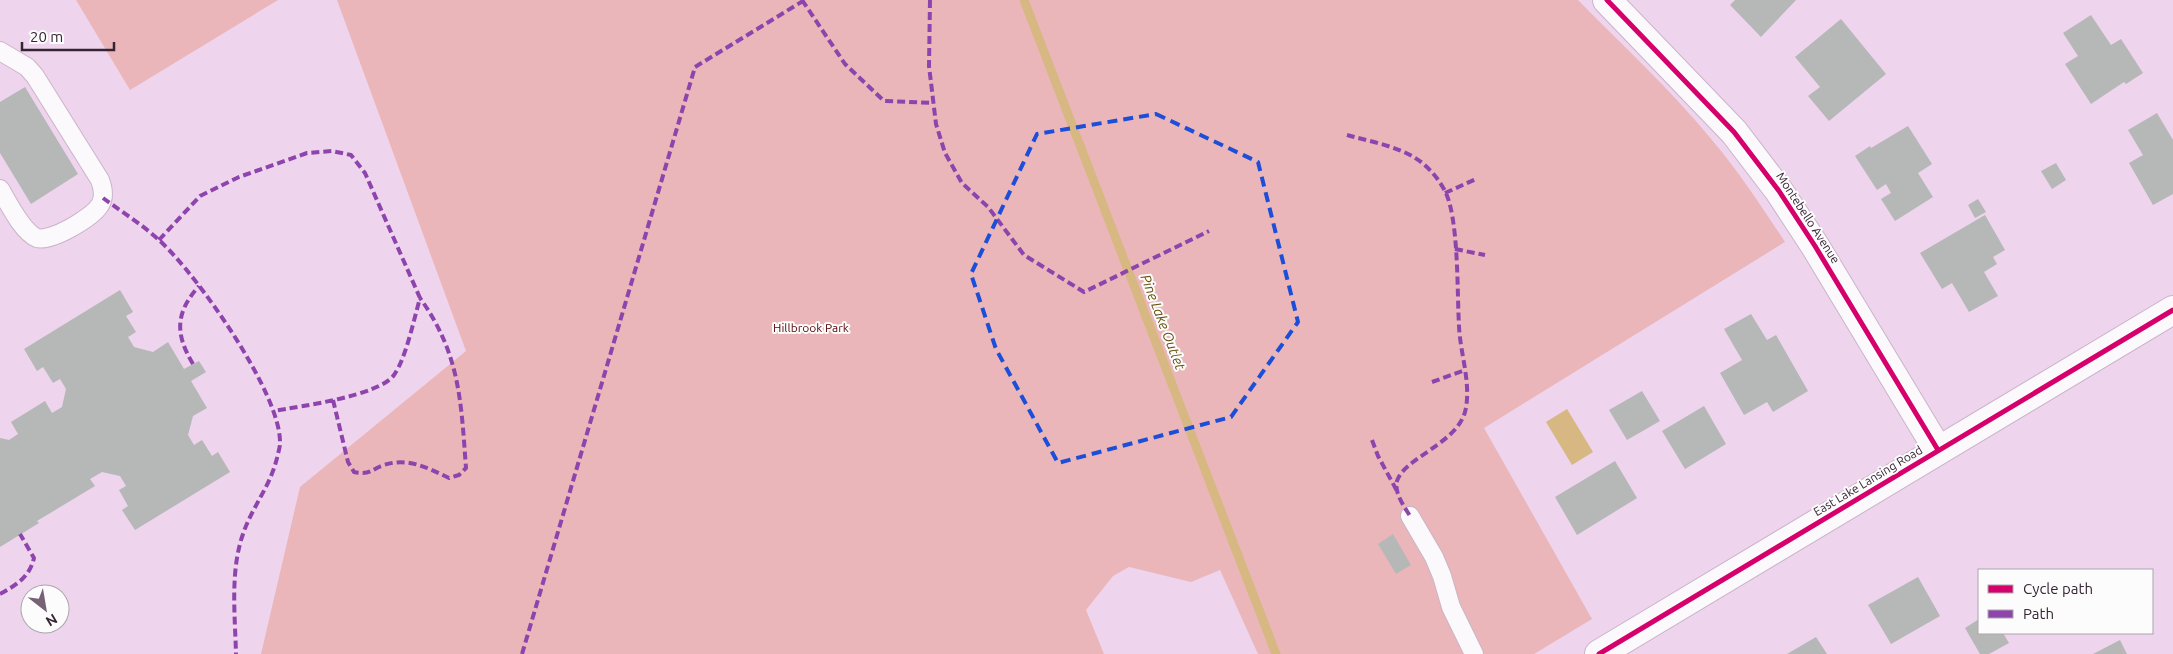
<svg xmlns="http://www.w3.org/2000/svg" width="2173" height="654" viewBox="0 0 2173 654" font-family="Ubuntu,sans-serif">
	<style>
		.green { fill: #ebb6ba }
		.water { fill: #d7b883 }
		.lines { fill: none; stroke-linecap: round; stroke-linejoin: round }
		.stream { stroke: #d7b883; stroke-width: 9 }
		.building { fill: #b5b8b7 }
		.service-casing { stroke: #c9b5c8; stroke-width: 20 }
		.minor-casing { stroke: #c9b5c8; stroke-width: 30 }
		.tertiary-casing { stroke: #c9b5c8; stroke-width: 30 }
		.service { stroke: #fcf9fc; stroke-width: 18 }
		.minor { stroke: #fcf9fc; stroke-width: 28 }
		.tertiary { stroke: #fcf9fc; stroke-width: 28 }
		.quiet { stroke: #8e44ad; stroke-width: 4; stroke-dasharray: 8 4; stroke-linecap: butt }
		.cycleway-casing { stroke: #fcfcfc; stroke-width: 8 }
		.cycleway { stroke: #d6006c; stroke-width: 5 }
		.marked { fill: none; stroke: #1d4ed8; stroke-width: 4; stroke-dasharray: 10 6; stroke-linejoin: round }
		.labels { text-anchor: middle; stroke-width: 4; stroke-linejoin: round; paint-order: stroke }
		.street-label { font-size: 12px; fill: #352434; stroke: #fcfcfc }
		.park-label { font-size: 12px; fill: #550202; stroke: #fcfcfc }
		.water-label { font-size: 14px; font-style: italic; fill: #69520f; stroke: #fcfcfc }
	</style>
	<rect width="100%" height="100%" fill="#eed4ec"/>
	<!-- green -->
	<path class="green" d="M76,0H278L130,90Z
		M337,0H1578C1623,46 1671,90 1712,140C1739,172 1762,207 1785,242L1484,428L1592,619L1534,654H1258L1220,570L1191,582L1129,567L1113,576L1086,610L1104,654H261L300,487L466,351Z"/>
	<!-- water -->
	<path class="water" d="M1567,409L1593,452L1572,465L1546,422Z"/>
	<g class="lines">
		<!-- stream -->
		<path class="stream" d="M1024,0L1276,654"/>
	</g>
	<!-- building -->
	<path class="building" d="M1735,0H1796L1761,37L1730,5Z
		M2091,15L2111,45L2121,39L2143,73L2126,84L2124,82L2091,104L2065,64L2078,56L2063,33Z
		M1841,19L1886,74L1829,121L1808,96L1820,87L1795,57Z
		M25,87L78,174L31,204L0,153V102Z
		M2157,113L2173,140V194L2153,205L2129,163L2143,155L2128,130Z
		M1908,126L1932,164L1918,173L1933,197L1895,221L1881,199L1891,193L1886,184L1877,190L1855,156L1870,146L1871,148Z
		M2056,163L2066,180L2052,189L2041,171Z
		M1978,199L1986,212L1975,218L1968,205Z
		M1985,215L2005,250L1993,257L1997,264L1984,272L1998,296L1969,312L1952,283L1942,289L1920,253Z
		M120,290L133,312L126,316L136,332L128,337L134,347L153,352L168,342L184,369L199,361L206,372L191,381L207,408L193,416L188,435L194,445L202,440L212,456L218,452L230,472L135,530L122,510L128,506L119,490L126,486L120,476L102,472L90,479L95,486L37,521L39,523L0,547V438L9,440L18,434L11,422L45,401L52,413L62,407L66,389L60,379L53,383L43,367L37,371L24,349Z
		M1751,314L1767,340L1776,335L1808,391L1773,412L1767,402L1744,415L1720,373L1742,360L1724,329Z
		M1642,391L1660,421L1627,440L1609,410Z
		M1704,406L1726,444L1685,469L1662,431Z
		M1615,461L1637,498L1577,535L1555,497Z
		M1393,534L1411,565L1396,574L1378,544Z
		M1918,577L1940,616L1891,644L1868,605Z
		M1979,619V633H2003L2009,643L1989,654H1980L1965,628Z
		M1816,637L1827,654H1787Z
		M2120,640L2127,654H2093Z"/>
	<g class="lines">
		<!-- service casing -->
		<g class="service-casing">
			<path id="service" d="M0,51L27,67L35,76L100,180C103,188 105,197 100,205C92,218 51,242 37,238C22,232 8,202 0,189
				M1410,516L1434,557L1442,576L1451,607L1474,654"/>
		</g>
		<!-- minor casing -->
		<g class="minor-casing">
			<path id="minor" d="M1607,0L1734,132L1779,191L1815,246L1938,450"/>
		</g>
		<!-- tertiary casing -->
		<g class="tertiary-casing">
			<path id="tertiary" d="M1599,654L2173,310"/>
		</g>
		<!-- service -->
		<use href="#service" class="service"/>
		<!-- minor -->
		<use href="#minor" class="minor"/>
		<!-- tertiary -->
		<use href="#tertiary" class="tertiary"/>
		<!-- quiet -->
		<path class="quiet" d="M802,0L845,64L884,101L933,103
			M930,0L929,66L936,124L945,153L962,183L988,207L1024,255L1084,292L1209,231
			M1347,135C1368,141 1392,145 1412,156C1426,164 1437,176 1445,191C1459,219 1457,292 1459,326C1460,353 1472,385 1465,412C1456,444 1404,458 1397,481C1394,493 1404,506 1410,516
			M1445,193L1476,179
			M103,198C122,212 143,225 160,241C197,275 281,393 280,443C280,448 278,453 277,458C270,487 252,507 243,534C230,571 235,615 236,654
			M159,240L200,196L239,177L307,153L332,151L351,155L365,173L420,298C414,319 406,358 394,375C379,396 301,406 274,411
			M1455,249L1485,255
			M193,364C175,334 175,313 199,286
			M1432,382L1465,370
			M333,400L348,462L354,472C371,475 370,470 384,465C408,457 428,468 449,478L459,475L466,468C461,401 460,354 420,298
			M1372,440L1378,456L1397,491
			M0,594C16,585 29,578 34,558L20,534
			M522,654L695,67L803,1"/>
		<!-- cycleway casing -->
		<g class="cycleway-casing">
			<path id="cycleway" d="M1607,0L1734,132L1779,191L1815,246L1938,450
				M1599,654L2173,310"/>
		</g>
		<!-- cycleway -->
		<use href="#cycleway" class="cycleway"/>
	</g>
	<!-- marked area -->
	<path class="marked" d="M1156,114L1258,162L1298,322L1231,417L1058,463L996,349L971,274L1037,134Z"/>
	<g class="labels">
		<!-- street labels -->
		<g class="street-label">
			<text transform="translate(1808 218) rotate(57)" y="4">Montebello Avenue</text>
			<text transform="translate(1868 481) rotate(-31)" y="4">East Lake Lansing Road</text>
		</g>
		<!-- park labels -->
		<g class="park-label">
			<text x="811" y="332">Hillbrook Park</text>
		</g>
		<!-- water labels -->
		<g class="water-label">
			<text transform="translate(1163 322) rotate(69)" y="5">Pine Lake Outlet</text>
		</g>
	</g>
	<!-- legend -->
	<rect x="1978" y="569" width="175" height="65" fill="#fcfcfc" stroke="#aca6ac"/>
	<rect x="1988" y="585" width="25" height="8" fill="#d6006c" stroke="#aca6ac"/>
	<text x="2023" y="594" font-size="15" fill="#352434">Cycle path</text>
	<rect x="1988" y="610" width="25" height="8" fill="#8e44ad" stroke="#aca6ac"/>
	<text x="2023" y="619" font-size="15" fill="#352434">Path</text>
	<!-- north arrow -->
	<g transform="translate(45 609) rotate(149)"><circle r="24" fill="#fcfcfc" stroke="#aca6ac"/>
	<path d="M0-4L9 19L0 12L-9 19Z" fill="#766274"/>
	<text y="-8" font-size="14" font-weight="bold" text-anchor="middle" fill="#352434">N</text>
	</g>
	<!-- scale -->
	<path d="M22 42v8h92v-8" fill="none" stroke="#352434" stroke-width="2.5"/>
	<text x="30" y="42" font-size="15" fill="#352434" stroke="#fcfcfc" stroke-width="4" paint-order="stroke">20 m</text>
</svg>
